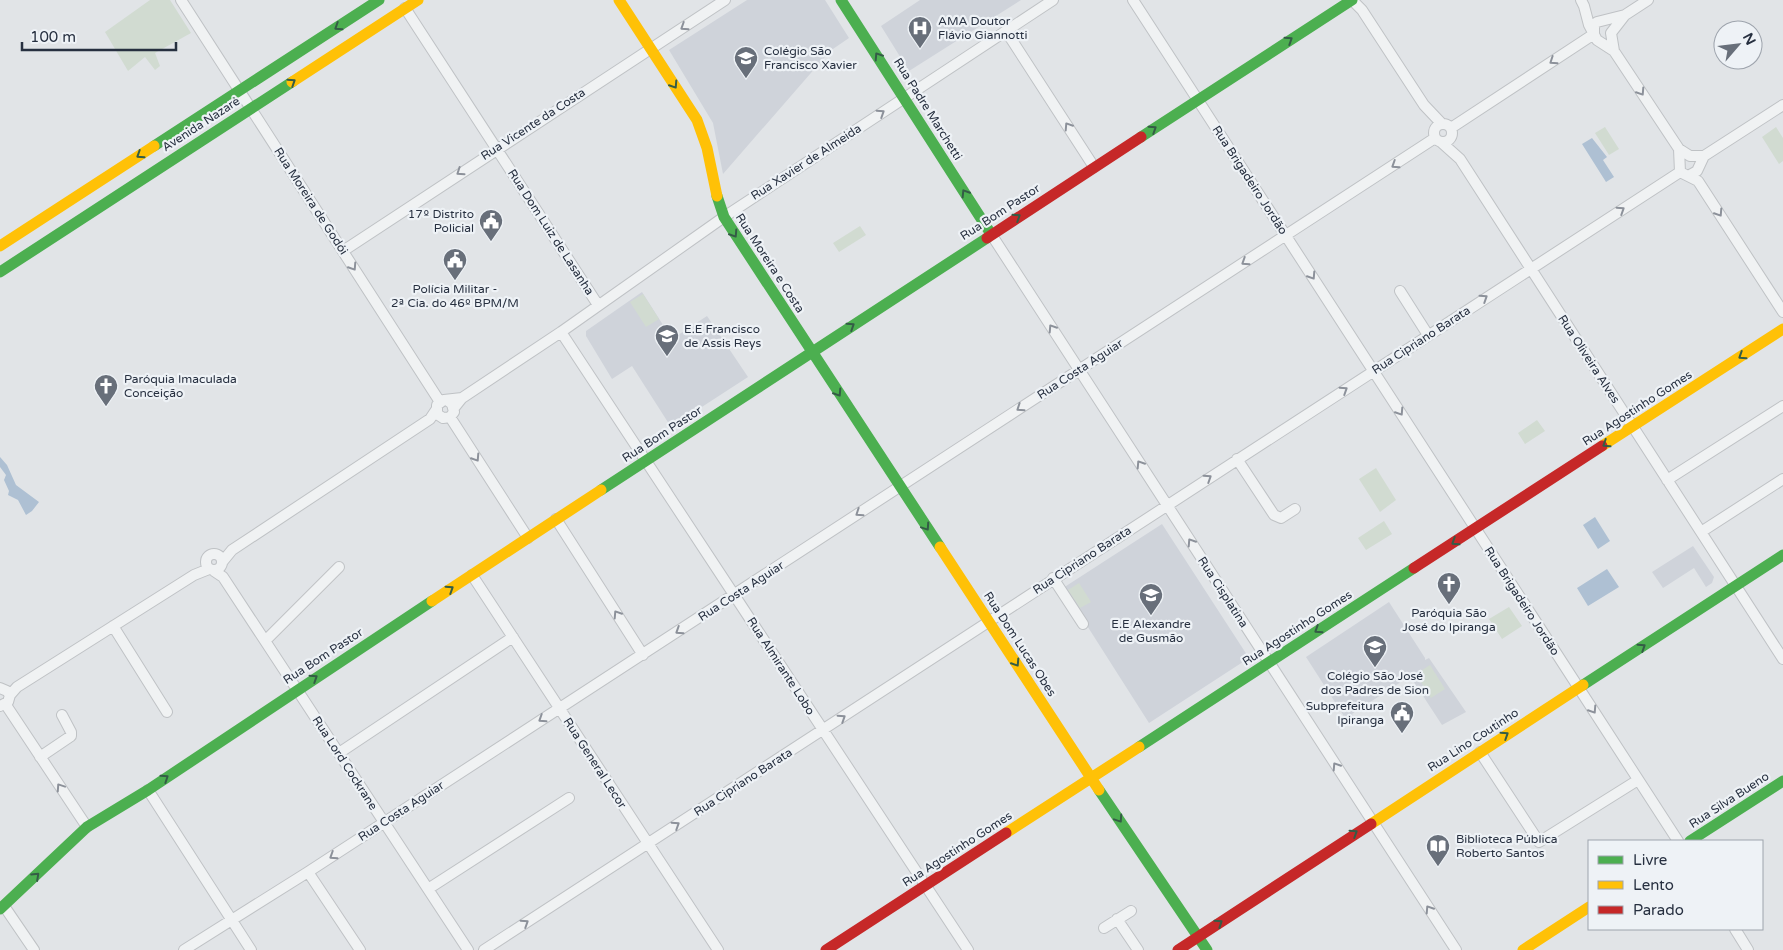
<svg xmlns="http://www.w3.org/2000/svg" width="1783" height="950" viewBox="0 0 1783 950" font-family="'Varela Round',sans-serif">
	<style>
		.built { fill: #cfd3da }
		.green { fill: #d1dbd1 }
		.water { fill: #aec0d3 }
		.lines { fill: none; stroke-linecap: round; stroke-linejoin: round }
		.street-casing { stroke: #bfc2c5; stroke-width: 12 }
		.street { stroke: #f0f2f3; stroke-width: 10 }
		.fast { stroke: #4caf50; stroke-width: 11 }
		.slow { stroke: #ffc107; stroke-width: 11 }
		.jam { stroke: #c62828; stroke-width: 11 }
		.oneway { stroke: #345c46 }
		.oneway2 { stroke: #8c919a }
		.labels { text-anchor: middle; stroke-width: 4.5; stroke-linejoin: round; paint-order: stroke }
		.poi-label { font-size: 12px; fill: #273040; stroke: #eef2f6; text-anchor: start }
		.street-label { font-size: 12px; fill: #273040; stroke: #eef2f6 }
	</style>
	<rect width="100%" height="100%" fill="#e1e4e7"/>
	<!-- built -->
	<path class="built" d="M747,0H825L849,38L830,51L723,174L713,123L669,50Z
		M920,0H1021L909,71L881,26Z
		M642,292L672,339L707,316L748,377L671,427L632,366L612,379L586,336V331Z
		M1162,524L1249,658L1149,723L1063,588Z
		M1693,546L1714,577L1712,583L1706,587L1694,568L1663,588L1652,572Z
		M1389,602L1425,658V660L1429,658L1466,712L1442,725L1410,676L1352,714L1356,721L1349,724L1306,657Z"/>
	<!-- green -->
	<path class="green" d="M150,0H170L191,33L155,53L160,66L155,70L145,57L128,71L105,32Z
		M1605,127L1619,149L1609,155L1595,133Z
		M1776,127L1783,138V161L1779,164L1762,137Z
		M860,226L866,235L839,252L833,243Z
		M643,294L659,319L646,327L630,302Z
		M1537,420L1545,431L1525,444L1518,433Z
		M1376,468L1396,500L1380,512L1359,479Z
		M1384,521L1392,534L1366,550L1358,538Z
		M1079,583L1091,602L1080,608L1068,590Z
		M1509,607L1522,626L1502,639L1489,619Z
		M1430,665L1445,689L1431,698L1416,674Z"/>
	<!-- water -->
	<path class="water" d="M1592,138L1607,157L1603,160L1614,177L1606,182L1582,144Z
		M0,457L7,465L16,485L39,502L32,511L26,515L18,500L8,495L9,491L4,480L6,475L0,467Z
		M1595,517L1610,541L1598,549L1583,525Z
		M1607,569L1619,587L1588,606L1577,588Z"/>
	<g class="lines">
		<!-- street casing -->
		<g class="street-casing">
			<path id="street" d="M181,0L440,402
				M1133,0L1678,841
				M1352,0L1362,10L1424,105L1442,124
				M1581,0L1584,6L1589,25L1597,40L1614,51L1679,149L1680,172L1698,181L1783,312
				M405,8L598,305
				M1006,31L1094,167
				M1594,34V25L1597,22L1625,15L1648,0
				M1614,51L1611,33L1625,15
				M1434 133a9 9 0 1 1 18 0a9 9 0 1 1-18 0Z
				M1451,128L1594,34
				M1441,142L1460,159L1783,659
				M1679,149L1690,156H1704
				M1688,176L1697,171L1704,156L1783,105
				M991,234L1456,950
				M343,251L725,0
				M1400,291L1428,335
				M561,332L968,950
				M448,401L452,404L454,412L450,417L443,418L437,414V405L444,400L462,398
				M454,408L462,398L561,332L724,217L1053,0
				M450,417L528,538
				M1237,459L1274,515L1281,518L1295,509
				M1667,480L1783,406
				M556,519L643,655
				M1701,532L1783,479
				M206 562a8 8 0 1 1 16 0a8 8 0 1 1-16 0Z
				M223,561L232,550L430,419L436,410
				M214,571L223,577L468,950
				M472,575L718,950
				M1053,578L1083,624
				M113,626L167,712
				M265,641L339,567
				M0,688L7,691L10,695
				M6,705L87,827
				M0,706L8,702L10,695L17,687L194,575L209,569
				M1480,752L1539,842L1638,780
				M339,753L513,637
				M40,757L71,736V732L62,715
				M148,790L251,950
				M308,872L360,950
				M428,889L569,798
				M4,906L34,950
				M1117,919L1138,950
				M1104,928L1131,911
				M1735,929L1748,950
				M184,950L308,872L1435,138
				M484,950L1680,172"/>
		</g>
		<!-- street -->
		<use href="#street" class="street"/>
		<!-- fast -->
		<path class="fast" d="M841,0L991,234
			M1141,137L1352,0
			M154,146L379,0
			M717,196L724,217L940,547
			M0,272L292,82
			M601,490L987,238
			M1583,685L1783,555
			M1139,747L1414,568
			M1099,790L1207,950
			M1690,841L1783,781
			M0,909L87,827L148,790L432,601"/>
		<!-- slow -->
		<path class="slow" d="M619,0L697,120L707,148L717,196
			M292,82L418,0
			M0,246L154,146
			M1602,446L1783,329
			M940,547L1099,790
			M432,601L601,490
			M1371,824L1583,685
			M1006,833L1139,747
			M1523,950L1589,907"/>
		<!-- jam -->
		<path class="jam" d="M987,238L1141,137
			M1414,568L1602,446
			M826,950L1006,833
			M1178,950L1371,824"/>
	</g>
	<!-- one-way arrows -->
	<defs><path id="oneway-chevron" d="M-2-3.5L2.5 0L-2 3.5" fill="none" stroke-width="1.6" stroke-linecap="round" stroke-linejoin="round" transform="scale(1.25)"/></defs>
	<g class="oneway">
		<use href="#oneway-chevron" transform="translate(338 27) rotate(147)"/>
		<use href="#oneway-chevron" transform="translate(1289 40) rotate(-33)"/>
		<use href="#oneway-chevron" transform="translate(878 56) rotate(-123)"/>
		<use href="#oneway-chevron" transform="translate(292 82) rotate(-33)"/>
		<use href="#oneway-chevron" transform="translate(674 85) rotate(57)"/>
		<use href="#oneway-chevron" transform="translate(1153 129) rotate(-33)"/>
		<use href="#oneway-chevron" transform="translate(140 155) rotate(147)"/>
		<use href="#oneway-chevron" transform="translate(965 193) rotate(-122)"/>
		<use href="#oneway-chevron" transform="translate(1017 217) rotate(-33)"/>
		<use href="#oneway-chevron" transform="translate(734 234) rotate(57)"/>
		<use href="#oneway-chevron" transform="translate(851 326) rotate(-33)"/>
		<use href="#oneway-chevron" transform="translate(1742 356) rotate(147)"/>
		<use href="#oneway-chevron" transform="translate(838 393) rotate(57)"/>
		<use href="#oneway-chevron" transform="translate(1606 444) rotate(147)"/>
		<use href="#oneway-chevron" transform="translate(926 527) rotate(56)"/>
		<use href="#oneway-chevron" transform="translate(1455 542) rotate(147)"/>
		<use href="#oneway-chevron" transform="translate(450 589) rotate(-33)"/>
		<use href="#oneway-chevron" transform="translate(1318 630) rotate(147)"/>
		<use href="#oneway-chevron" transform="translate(1642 647) rotate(-33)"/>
		<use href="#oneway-chevron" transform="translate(1016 663) rotate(57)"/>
		<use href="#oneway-chevron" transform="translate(314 678) rotate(-33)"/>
		<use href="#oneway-chevron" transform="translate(1505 735) rotate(-33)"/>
		<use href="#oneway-chevron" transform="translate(165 778) rotate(-34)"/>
		<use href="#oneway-chevron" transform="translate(1119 819) rotate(56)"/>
		<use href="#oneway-chevron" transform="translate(1354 833) rotate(-33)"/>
		<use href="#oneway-chevron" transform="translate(36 876) rotate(-43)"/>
		<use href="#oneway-chevron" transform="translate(1219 923) rotate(-34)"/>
	</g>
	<g class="oneway2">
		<use href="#oneway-chevron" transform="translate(684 27) rotate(147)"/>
		<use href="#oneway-chevron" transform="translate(1553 61) rotate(146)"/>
		<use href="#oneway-chevron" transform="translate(1641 92) rotate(57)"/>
		<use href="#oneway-chevron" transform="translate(881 113) rotate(-33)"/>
		<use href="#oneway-chevron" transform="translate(1068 126) rotate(-123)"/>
		<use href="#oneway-chevron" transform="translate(1395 165) rotate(147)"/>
		<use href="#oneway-chevron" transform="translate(460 172) rotate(146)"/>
		<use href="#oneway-chevron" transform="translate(1621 210) rotate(-33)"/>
		<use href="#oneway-chevron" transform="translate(1719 213) rotate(57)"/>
		<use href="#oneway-chevron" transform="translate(1245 262) rotate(147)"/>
		<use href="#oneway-chevron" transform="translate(353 267) rotate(57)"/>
		<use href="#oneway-chevron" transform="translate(1312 276) rotate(57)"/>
		<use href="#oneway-chevron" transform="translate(1484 298) rotate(-33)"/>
		<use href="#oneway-chevron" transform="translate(1052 328) rotate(-123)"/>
		<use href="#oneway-chevron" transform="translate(1344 390) rotate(-33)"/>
		<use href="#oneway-chevron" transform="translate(1020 408) rotate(146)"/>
		<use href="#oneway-chevron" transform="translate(1400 412) rotate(57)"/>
		<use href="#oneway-chevron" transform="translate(476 458) rotate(57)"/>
		<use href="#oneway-chevron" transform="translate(1140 464) rotate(-123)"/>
		<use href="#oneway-chevron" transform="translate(1208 478) rotate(-33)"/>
		<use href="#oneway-chevron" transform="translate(859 513) rotate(146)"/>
		<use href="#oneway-chevron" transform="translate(1191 542) rotate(-123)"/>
		<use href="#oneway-chevron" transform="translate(617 614) rotate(-123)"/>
		<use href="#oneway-chevron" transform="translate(679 631) rotate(147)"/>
		<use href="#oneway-chevron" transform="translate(1593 710) rotate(57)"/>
		<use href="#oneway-chevron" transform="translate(842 718) rotate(-33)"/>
		<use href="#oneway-chevron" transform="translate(542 719) rotate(147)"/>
		<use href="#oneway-chevron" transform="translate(1336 766) rotate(-123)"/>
		<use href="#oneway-chevron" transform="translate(60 787) rotate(-124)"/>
		<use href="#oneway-chevron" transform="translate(676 825) rotate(-33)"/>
		<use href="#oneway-chevron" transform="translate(333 856) rotate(147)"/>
		<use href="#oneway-chevron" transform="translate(1429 909) rotate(-123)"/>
		<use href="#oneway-chevron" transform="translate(525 923) rotate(-33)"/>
	</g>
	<!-- icons -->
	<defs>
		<g id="hospital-pin" transform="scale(1.25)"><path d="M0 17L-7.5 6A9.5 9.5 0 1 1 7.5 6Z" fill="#686f7a" stroke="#eef2f6"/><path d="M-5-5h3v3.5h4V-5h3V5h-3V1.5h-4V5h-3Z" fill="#fff"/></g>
		<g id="school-pin" transform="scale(1.25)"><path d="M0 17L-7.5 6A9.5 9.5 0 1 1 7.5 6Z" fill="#686f7a" stroke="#eef2f6"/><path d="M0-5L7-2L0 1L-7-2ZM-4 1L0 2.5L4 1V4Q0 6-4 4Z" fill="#fff"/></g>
		<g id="civic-pin" transform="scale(1.25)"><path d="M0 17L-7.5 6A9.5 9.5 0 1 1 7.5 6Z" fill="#686f7a" stroke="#eef2f6"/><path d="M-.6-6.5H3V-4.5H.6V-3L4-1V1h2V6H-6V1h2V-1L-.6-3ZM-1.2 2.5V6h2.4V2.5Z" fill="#fff"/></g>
		<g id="church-pin" transform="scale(1.25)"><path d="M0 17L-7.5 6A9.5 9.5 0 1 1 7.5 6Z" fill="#686f7a" stroke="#eef2f6"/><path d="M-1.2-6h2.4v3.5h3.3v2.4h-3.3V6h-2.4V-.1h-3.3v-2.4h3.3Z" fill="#fff"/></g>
		<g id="library-pin" transform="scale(1.25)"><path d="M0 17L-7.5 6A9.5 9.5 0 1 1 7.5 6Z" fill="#686f7a" stroke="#eef2f6"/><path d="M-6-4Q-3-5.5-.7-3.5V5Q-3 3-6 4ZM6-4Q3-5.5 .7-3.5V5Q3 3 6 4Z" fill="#fff"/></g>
	</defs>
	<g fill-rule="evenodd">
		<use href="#hospital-pin" x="920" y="28"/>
		<use href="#school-pin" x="746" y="58"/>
		<use href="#civic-pin" x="491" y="221"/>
		<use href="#civic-pin" x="455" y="260"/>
		<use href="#school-pin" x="667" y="336"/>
		<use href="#church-pin" x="106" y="386"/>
		<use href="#church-pin" x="1449" y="584"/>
		<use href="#school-pin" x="1151" y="595"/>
		<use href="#school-pin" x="1375" y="647"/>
		<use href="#civic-pin" x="1402" y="713"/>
		<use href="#library-pin" x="1438" y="846"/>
	</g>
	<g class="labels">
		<!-- poi labels -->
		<g class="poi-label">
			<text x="938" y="25">AMA Doutor<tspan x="938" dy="14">Flávio Giannotti</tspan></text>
			<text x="764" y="55">Colégio São<tspan x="764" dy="14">Francisco Xavier</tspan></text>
			<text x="474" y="218" text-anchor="end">17º Distrito<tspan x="474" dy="14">Policial</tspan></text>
			<text x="455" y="293" text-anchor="middle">Polícia Militar -<tspan x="455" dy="14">2ª Cia. do 46º BPM/M</tspan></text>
			<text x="684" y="333">E.E Francisco<tspan x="684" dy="14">de Assis Reys</tspan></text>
			<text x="124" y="383">Paróquia Imaculada<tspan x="124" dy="14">Conceição</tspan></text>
			<text x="1449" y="617" text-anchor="middle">Paróquia São<tspan x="1449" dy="14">José do Ipiranga</tspan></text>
			<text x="1151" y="628" text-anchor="middle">E.E Alexandre<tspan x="1151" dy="14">de Gusmão</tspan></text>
			<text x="1375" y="680" text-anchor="middle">Colégio São José<tspan x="1375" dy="14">dos Padres de Sion</tspan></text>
			<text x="1384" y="710" text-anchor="end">Subprefeitura<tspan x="1384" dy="14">Ipiranga</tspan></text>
			<text x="1456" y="843">Biblioteca Pública<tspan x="1456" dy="14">Roberto Santos</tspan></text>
		</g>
		<!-- street labels -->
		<g class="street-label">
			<text transform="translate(928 109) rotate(58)" y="4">Rua Padre Marchetti</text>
			<text transform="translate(201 124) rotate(-33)" y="4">Avenida Nazaré</text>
			<text transform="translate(533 124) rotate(-33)" y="4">Rua Vicente da Costa</text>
			<text transform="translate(806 162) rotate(-33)" y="4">Rua Xavier de Almeida</text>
			<text transform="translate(1250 180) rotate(57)" y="4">Rua Brigadeiro Jordão</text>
			<text transform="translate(311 201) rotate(57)" y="4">Rua Moreira de Godói</text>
			<text transform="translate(1000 212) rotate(-33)" y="4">Rua Bom Pastor</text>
			<text transform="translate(551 232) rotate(57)" y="4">Rua Dom Luiz de Lasanha</text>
			<text transform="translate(770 263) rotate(57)" y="4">Rua Moreira e Costa</text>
			<text transform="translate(1421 340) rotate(-33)" y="4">Rua Cipriano Barata</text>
			<text transform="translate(1589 359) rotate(57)" y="4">Rua Oliveira Alves</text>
			<text transform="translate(1080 369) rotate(-33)" y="4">Rua Costa Aguiar</text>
			<text transform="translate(1637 408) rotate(-33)" y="4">Rua Agostinho Gomes</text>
			<text transform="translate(662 434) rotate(-33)" y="4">Rua Bom Pastor</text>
			<text transform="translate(1082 560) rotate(-33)" y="4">Rua Cipriano Barata</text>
			<text transform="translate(741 591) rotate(-33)" y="4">Rua Costa Aguiar</text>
			<text transform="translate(1223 592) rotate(57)" y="4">Rua Cisplatina</text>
			<text transform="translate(1522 601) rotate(57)" y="4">Rua Brigadeiro Jordão</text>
			<text transform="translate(1297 628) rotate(-33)" y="4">Rua Agostinho Gomes</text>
			<text transform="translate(1020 644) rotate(57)" y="4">Rua Dom Lucas Obes</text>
			<text transform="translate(323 656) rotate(-33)" y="4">Rua Bom Pastor</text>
			<text transform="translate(781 666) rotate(57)" y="4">Rua Almirante Lobo</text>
			<text transform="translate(1473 740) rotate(-33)" y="4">Rua Lino Coutinho</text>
			<text transform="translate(345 763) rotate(57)" y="4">Rua Lord Cockrane</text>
			<text transform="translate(595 763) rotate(57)" y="4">Rua General Lecor</text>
			<text transform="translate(743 782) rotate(-33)" y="4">Rua Cipriano Barata</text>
			<text transform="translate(1729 800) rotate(-33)" y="4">Rua Silva Bueno</text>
			<text transform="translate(401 811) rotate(-33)" y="4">Rua Costa Aguiar</text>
			<text transform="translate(957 849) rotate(-33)" y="4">Rua Agostinho Gomes</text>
		</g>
	</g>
	<!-- legend -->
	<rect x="1588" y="840" width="175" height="90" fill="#eef2f6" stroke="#9ea4ad"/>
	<rect x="1598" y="856" width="25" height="8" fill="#4caf50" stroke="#9ea4ad"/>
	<text x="1633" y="865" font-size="15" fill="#273040">Livre</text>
	<rect x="1598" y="881" width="25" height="8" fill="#ffc107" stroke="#9ea4ad"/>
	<text x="1633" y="890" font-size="15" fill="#273040">Lento</text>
	<rect x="1598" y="906" width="25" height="8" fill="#c62828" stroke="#9ea4ad"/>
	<text x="1633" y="915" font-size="15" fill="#273040">Parado</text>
	<!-- north arrow -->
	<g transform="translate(1738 45) rotate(62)"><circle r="24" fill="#eef2f6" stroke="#9ea4ad"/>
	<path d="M0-4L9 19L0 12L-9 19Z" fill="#686f7a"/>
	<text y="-8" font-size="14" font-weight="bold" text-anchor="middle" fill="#273040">N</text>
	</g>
	<!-- scale -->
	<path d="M22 42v8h154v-8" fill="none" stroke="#273040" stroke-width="2.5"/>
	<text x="30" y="42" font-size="15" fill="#273040" stroke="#eef2f6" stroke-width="4" paint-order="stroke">100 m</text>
</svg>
